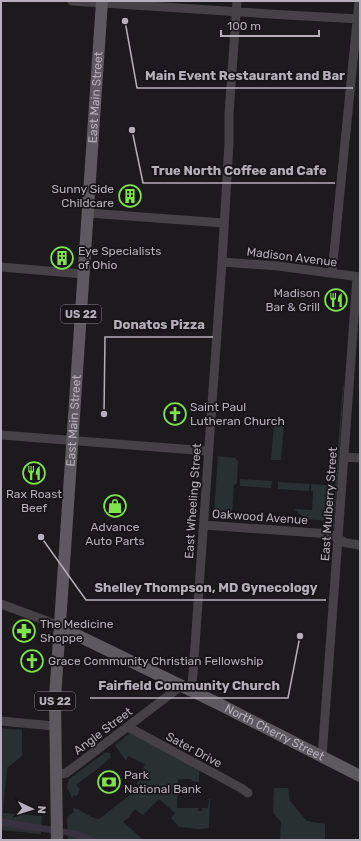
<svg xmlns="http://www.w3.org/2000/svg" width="361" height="841" viewBox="0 0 361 841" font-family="Rubik,sans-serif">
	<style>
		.green { fill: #293031 }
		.water { fill: #383140 }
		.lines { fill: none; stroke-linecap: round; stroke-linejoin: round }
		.minor { stroke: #454146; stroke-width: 9 }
		.major { stroke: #5e5860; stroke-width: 12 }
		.labels { text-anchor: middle; stroke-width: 3.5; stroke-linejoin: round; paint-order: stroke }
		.shield { fill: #171517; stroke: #87808a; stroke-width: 1 }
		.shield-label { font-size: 11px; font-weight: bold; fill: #b7aebb }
		.street-label { font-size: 12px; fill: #b7aebb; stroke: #171517 }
		.poi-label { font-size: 12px; fill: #b7aebb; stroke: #171517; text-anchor: start }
		.leader { fill: none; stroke: #b7aebb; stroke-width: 1.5 }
		.callout-dot { fill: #b7aebb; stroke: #171517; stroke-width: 1.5 }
		.callout-label { font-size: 13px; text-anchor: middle; font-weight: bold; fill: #b7aebb; stroke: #171517; stroke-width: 3.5; stroke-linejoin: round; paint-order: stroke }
	</style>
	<rect width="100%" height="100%" fill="#1c1a1c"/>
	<!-- green -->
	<path class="green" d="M343,384L344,386L334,528L332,526Z
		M274,424H284L281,460H271Z
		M218,456L235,458L238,461L237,483L234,485L232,514L214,512Z
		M240,479L272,481L271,488L240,486Z
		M278,482L310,484L309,491L278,489Z
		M311,484L325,485L334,484L331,521L302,519V516L294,509L312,510L313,491H311Z
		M1,728L22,730V756L7,768L3,813L42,816L41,834L1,830Z
		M130,733L199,769V782L192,781L191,779H178L177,808H199L198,811H202V808H208L209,799H210L209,828L200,829L179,827L171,818L175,813L159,799L143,815L135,809L128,818L123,822L144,840H68L67,819L68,816L74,812L73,808C83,809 90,819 99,819L138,789L137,782L145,776L142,771L145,764L128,756L126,761L115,745Z
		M106,752L110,753L111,758H109C106,764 82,780 76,785L80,789L77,796L74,795L72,799L70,793L67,788L69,779Z
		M274,788H288L290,801L307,821L325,824V840H280L281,822L273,813Z"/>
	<!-- water -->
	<path class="water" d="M1,818L78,831L100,840H81L71,836L1,826Z"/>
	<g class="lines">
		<!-- minor -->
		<path class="minor" d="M72,1L286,15L360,19
			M88,213L224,223
			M222,262L278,266L360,277
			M1,267L83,274
			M332,273L359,1
			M1,435L208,451
			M344,457L360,458
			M204,525L330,534L346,543L360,545
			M1,604L47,621L60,627
			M188,690L192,682L193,674L222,262L229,143V114L237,1
			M1,721L54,726
			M128,727L241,788L248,793
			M322,757L357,277
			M56,775L66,773L81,762L181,686"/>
		<!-- major -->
		<g class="major">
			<path id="s1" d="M60,627L219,704L360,776"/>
			<path id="s2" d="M57,840L55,698L102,1"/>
		</g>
	</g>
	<!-- icons -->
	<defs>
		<g id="building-ring" transform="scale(1.15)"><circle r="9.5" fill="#171517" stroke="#7fe34c" stroke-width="1.5"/><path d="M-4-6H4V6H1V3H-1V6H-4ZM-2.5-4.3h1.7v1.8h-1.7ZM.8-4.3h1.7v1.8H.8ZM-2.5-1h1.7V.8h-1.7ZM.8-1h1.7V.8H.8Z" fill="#7fe34c"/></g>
		<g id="restaurant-ring" transform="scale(1.15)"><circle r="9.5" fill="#171517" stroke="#7fe34c" stroke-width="1.5"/><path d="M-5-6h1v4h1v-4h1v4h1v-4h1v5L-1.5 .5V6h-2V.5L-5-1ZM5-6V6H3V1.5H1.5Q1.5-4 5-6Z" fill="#7fe34c"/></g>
		<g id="church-ring" transform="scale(1.15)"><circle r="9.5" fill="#171517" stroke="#7fe34c" stroke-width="1.5"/><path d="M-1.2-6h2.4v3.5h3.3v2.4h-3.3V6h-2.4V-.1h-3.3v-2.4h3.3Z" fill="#7fe34c"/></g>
		<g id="shop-ring" transform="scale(1.15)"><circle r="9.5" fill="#171517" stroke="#7fe34c" stroke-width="1.5"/><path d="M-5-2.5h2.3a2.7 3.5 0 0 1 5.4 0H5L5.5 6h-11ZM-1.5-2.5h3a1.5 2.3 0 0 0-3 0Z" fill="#7fe34c"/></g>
		<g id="pharmacy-ring" transform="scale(1.15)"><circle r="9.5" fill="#171517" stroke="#7fe34c" stroke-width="1.5"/><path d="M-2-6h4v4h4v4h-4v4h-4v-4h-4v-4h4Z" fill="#7fe34c"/></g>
		<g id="bank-ring" transform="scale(1.15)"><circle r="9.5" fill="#171517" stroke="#7fe34c" stroke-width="1.5"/><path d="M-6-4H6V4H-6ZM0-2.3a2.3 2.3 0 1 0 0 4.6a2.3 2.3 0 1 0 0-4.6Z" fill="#7fe34c"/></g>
	</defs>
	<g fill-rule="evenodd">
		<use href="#building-ring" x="130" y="196"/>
		<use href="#building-ring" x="62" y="258"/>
		<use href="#restaurant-ring" x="336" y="300"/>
		<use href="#church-ring" x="175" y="414"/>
		<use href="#restaurant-ring" x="34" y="473"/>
		<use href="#shop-ring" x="115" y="506"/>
		<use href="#pharmacy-ring" x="24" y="631"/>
		<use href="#church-ring" x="32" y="661"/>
		<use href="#bank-ring" x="109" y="782"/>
	</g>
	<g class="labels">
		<!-- shield labels -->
		<g class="shield">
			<rect x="61" y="305" width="40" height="18" rx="3"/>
			<rect x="35" y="692" width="40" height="18" rx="3"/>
		</g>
		<g class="shield-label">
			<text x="81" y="318">US 22</text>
			<text x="55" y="705">US 22</text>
		</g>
		<!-- street labels -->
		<g class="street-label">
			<text dy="4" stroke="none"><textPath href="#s2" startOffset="744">East Main Street</textPath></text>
			<text transform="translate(292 257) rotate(7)" y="4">Madison Avenue</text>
			<text dy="4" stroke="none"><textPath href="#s2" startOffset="420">East Main Street</textPath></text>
			<text transform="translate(193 501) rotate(-86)" y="4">East Wheeling Street</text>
			<text transform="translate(329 504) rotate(-86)" y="4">East Mulberry Street</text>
			<text transform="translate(260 517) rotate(4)" y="4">Oakwood Avenue</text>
			<text transform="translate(103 731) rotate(-37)" y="4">Angle Street</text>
			<text dy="4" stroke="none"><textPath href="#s1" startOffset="239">North Cherry Street</textPath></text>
			<text transform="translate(194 750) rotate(28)" y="4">Sater Drive</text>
		</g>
		<!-- poi labels -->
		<g class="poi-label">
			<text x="114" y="193" text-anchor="end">Sunny Side<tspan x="114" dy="14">Childcare</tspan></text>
			<text x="78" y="255">Eye Specialists<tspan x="78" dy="14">of Ohio</tspan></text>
			<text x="320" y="297" text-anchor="end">Madison<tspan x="320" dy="14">Bar &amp; Grill</tspan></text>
			<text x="190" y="411">Saint Paul<tspan x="190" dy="14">Lutheran Church</tspan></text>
			<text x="34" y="498" text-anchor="middle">Rax Roast<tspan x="34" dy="14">Beef</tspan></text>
			<text x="115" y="531" text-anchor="middle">Advance<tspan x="115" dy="14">Auto Parts</tspan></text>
			<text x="40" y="628">The Medicine<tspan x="40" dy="14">Shoppe</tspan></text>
			<text x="48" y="665">Grace Community Christian Fellowship</text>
			<text x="124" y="779">Park<tspan x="124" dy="14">National Bank</tspan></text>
		</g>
	</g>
	<!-- callouts -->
	<path class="leader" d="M125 21L137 88H353M132 130L143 183H335M104 414L105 337H213M41 537L86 600H326M300 636L288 698H90"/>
	<g class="callout-dot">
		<circle cx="125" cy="21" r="4"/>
		<circle cx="132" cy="130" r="4"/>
		<circle cx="104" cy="414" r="4"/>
		<circle cx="41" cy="537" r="4"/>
		<circle cx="300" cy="636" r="4"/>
	</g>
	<g class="callout-label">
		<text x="245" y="80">Main Event Restaurant and Bar</text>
		<text x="239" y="175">True North Coffee and Cafe</text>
		<text x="159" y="329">Donatos Pizza</text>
		<text x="206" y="592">Shelley Thompson, MD Gynecology</text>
		<text x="189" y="690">Fairfield Community Church</text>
	</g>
	<!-- border -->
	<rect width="361" height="841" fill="none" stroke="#b7aebb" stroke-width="4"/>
	<!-- north arrow -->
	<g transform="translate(32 809) rotate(94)" stroke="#171517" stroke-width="3" paint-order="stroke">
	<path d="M0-3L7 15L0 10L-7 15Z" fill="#b7aebb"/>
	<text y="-6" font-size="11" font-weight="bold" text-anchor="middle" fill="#b7aebb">N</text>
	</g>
	<!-- scale -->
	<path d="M221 30v6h98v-6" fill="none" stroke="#b7aebb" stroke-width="2"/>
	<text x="227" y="30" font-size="12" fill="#b7aebb" stroke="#171517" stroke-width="3" paint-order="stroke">100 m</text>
</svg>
